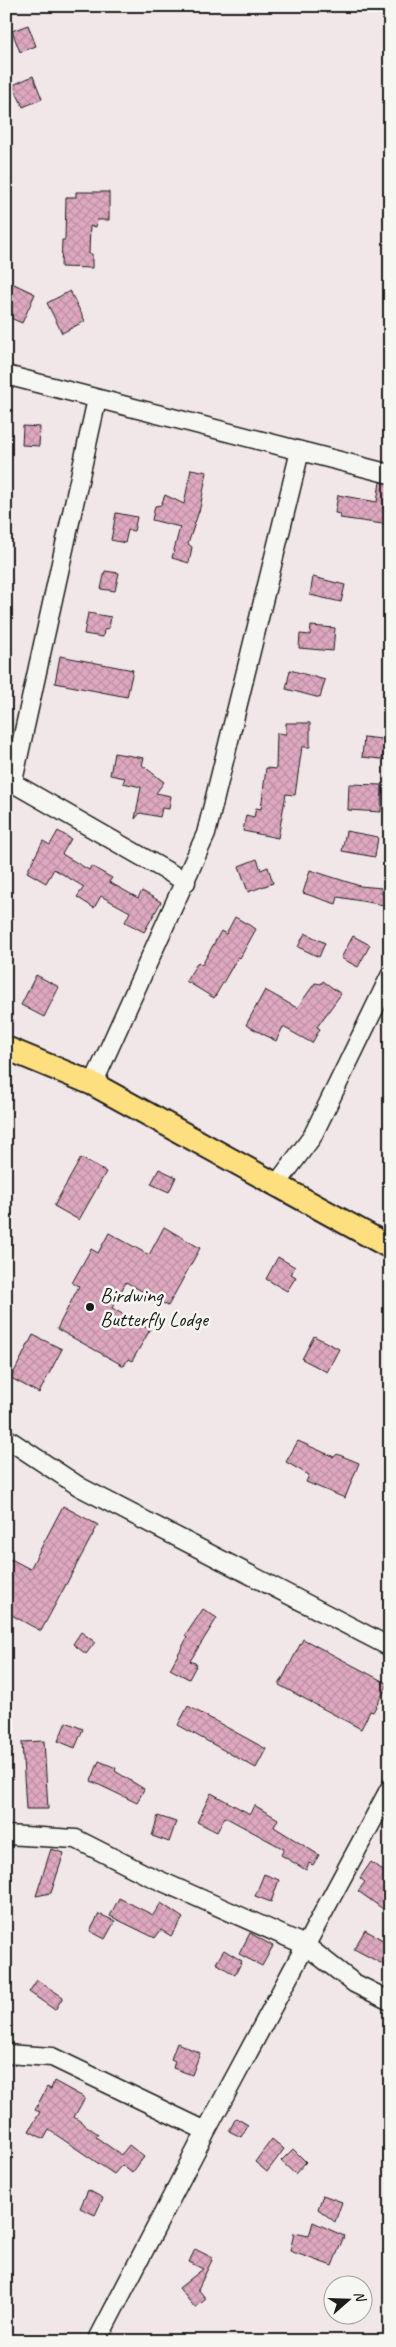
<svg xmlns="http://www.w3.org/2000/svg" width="396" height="2347" viewBox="0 0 396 2347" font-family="Caveat,sans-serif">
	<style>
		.building { fill: url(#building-cross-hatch); stroke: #1c1c1c }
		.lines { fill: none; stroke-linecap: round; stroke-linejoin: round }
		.minor-casing { stroke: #1c1c1c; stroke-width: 21 }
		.major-casing { stroke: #1c1c1c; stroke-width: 26 }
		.minor { stroke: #f6f6f2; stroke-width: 18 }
		.major { stroke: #fedf80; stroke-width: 22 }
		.poi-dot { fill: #1c1c1c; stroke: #f6f6f2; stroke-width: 2 }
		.labels { text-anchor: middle; stroke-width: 5; stroke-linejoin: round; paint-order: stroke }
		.poi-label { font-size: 21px; fill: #1c1c1c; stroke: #f6f6f2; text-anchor: start }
	</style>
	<defs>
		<pattern id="building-cross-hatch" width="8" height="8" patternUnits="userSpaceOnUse" patternTransform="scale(1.25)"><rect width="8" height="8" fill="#dea8c0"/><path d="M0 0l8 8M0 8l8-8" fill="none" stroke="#be90a4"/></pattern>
	</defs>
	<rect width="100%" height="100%" fill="#f1e6e8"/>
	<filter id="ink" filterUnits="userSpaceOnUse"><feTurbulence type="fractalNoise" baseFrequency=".02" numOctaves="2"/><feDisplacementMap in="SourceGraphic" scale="10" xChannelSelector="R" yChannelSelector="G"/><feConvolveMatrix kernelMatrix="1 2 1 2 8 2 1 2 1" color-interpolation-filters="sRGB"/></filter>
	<g filter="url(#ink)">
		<!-- building -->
		<path class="building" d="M28,25L36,46L20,52L12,31Z
			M33,76L42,99L23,107L13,85Z
			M76,192H109V220H97L96,227L90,226L89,254H92V268L61,267L62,240H65L66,197H76Z
			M12,283L35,294L22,323L6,316V295Z
			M70,291L85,321L62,333L47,303Z
			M23,426L40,427L39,446L22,445Z
			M191,469L207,472L200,508L188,544L192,547L189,563L172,558L180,527L152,520L155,506L161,505L165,495L184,504Z
			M380,482L390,484V525L340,518L341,514L335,513L338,495L377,502Z
			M116,513L137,517L134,531L128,530L125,543L111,540Z
			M105,571L119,573L115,591L101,589Z
			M313,577L345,585L341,602L310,595Z
			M88,613L111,617L109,628L104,630L103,637L84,634Z
			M311,626L335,628L333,651L299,648L300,634L310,635Z
			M60,656L133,670L127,697L55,683Z
			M290,670L325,680L320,698L286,689Z
			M286,723H310V747H302L295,795L286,794L278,838L243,831L246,815L254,817L256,808L261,809L266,768L276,769L277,733L286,734Z
			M364,737L390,740V760L362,757Z
			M114,753L144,758L142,765L164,782L156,793L171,796L169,809L162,808L160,817L140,813L135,819L141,787L123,783L125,778L110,775Z
			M349,784L382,785L381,812L348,810Z
			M58,831L71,839L62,854L89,870L91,866L112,878L109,882L138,898L142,891L161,902L144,932L125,922L130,912L101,896L94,908L77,897L84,887L54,869L46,883L27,872L43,841L50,845Z
			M346,831L378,837L375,857L342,851Z
			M257,859L261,870L268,867L273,883L248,892L239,866Z
			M310,870L360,886L382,888L381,893L390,896V906L338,897L336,904L303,893Z
			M235,917L256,929L240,958L238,957L214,998L186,981L198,962L202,965L221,931L226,934Z
			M305,933L325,943L319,957L298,947Z
			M353,936L370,945L358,967L341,958Z
			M36,975L59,987L44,1017L21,1005Z
			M323,981L341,994L317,1027L320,1029L312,1043L283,1027L276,1041L246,1025L265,990L297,1008L315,983L321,984Z
			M81,1158L106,1172L79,1220L54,1206Z
			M159,1169L176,1177L169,1192L151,1184Z
			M164,1227L200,1248L168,1306L126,1282L112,1308L150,1330L132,1361L128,1359L124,1366L57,1329L79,1286L72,1283L91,1249L98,1253L109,1233L149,1255Z
			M278,1257L295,1267L291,1274L296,1277L287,1291L266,1279Z
			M33,1335L62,1349L39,1393L11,1378Z
			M314,1336L339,1349L327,1372L302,1359Z
			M298,1441L334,1457L337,1454L359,1463L345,1498L306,1482L309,1475L286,1462Z
			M63,1506L98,1525L41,1631L6,1612V1568L11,1559L30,1569Z
			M203,1609L217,1618L190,1661L197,1664L189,1679L170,1669L187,1638L185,1636Z
			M81,1632L95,1642L86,1654L73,1644Z
			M303,1639L388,1684L373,1712L370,1711L361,1729L279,1685Z
			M188,1706L266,1749L256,1768L178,1725Z
			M66,1722L83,1729L75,1748L58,1741Z
			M44,1741L48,1809H26L22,1742Z
			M99,1761L116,1768L115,1771L144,1789L137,1803L91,1781Z
			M211,1793L250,1814L254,1805L278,1819L274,1827L319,1855L313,1865L309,1863L306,1870L281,1855L284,1849L225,1817L217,1832L197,1822Z
			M158,1816L176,1822L169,1842L152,1836Z
			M51,1849L64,1853L51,1893L36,1896Z
			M371,1862L385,1872L384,1876L390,1880V1914L358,1891L365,1882L360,1878Z
			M264,1874L279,1880L271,1902L255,1896Z
			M119,1898L153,1915L161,1903L183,1918L171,1936L161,1930L155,1938L110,1916Z
			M99,1914L115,1921L105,1939L90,1931Z
			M365,1930L390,1944V1968L354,1949Z
			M250,1933L273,1946L262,1966L239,1954Z
			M224,1950L242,1961L235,1975L216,1963Z
			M37,1980L63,1997L55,2010L29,1992Z
			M177,2043L200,2053L192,2075L173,2068L175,2061L171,2059Z
			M54,2081L85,2098L74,2117L98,2134L96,2137L121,2155L129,2145L144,2157L132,2173L122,2165L114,2174L49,2130L44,2139L29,2131L40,2112L35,2110L47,2087L51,2089Z
			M236,2118L248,2125L241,2137L229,2131Z
			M272,2139L284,2149L267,2172L255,2162Z
			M293,2149L306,2162L295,2174L281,2161Z
			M88,2190L103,2198L95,2215L80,2208Z
			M323,2195L342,2202L335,2222L318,2209Z
			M313,2222L344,2236L332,2266L290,2251L294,2233L309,2236Z
			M195,2249L213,2258L198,2289L206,2299L195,2308L179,2288L203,2269L189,2262Z"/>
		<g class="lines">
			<!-- minor casing -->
			<g class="minor-casing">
				<path id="minor" d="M6,375L390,474
					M6,779L186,882
					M13,781L97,399
					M93,1084L206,834L300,451
					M276,1185L312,1137L390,976
					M6,1438L80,1487L390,1647
					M6,1835L76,1839L145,1874L305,1945L354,1983L390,2001
					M6,2054L52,2057L206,2131
					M97,2341L206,2131L390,1788"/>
			</g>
			<!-- major casing -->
			<g class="major-casing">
				<path id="major" d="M6,1048L93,1084L390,1247"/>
			</g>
			<!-- minor -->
			<use href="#minor" class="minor"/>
			<!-- major -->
			<use href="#major" class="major"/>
		</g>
	</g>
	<!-- markers -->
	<circle class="poi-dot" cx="90" cy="1307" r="5"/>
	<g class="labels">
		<!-- poi labels -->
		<g class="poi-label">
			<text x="100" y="1302">Birdwing<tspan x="100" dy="24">Butterfly Lodge</tspan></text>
		</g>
	</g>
	<!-- margin -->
	<rect width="396" height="2347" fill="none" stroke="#f6f6f2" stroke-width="25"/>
	<rect x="12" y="12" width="371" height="2322" fill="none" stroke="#1c1c1c" stroke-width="2" filter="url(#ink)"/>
	<!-- north arrow -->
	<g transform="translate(348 2300) rotate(70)"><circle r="24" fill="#f6f6f2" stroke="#9f9f9c"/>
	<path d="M0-4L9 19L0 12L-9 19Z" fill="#1c1c1c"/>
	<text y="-8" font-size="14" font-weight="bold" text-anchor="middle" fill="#1c1c1c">N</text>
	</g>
</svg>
